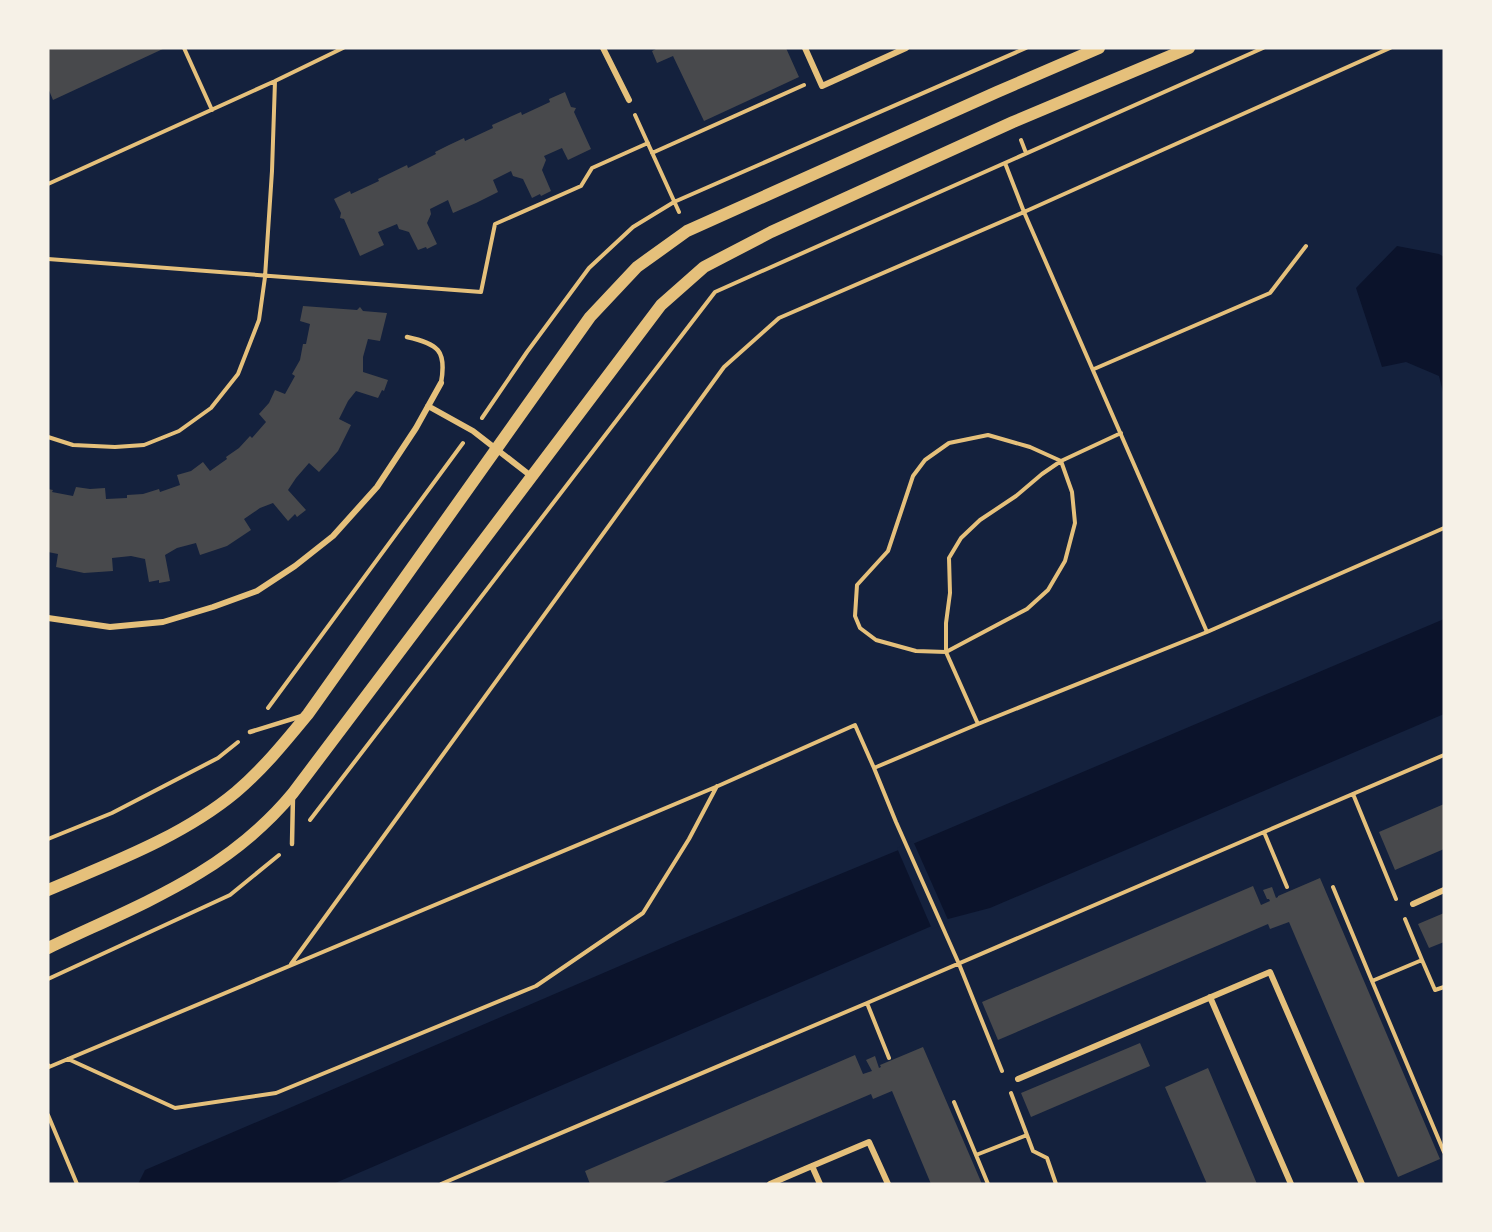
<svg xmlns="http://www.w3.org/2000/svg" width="1492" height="1232" viewBox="0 0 1492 1232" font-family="Spectral,serif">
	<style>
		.water { fill: #0b132b }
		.pier { fill: #14213d }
		.building { fill: #48494c }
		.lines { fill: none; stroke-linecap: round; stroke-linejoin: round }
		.path { stroke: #e5c07b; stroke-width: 4 }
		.service { stroke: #e5c07b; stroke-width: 4.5 }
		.minor { stroke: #e5c07b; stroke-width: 6 }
		.secondary { stroke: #e5c07b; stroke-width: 12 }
	</style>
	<rect width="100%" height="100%" fill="#14213d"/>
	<!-- water -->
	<path class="water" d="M1397,246L1439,254L1444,257V396L1439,376L1406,362L1382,367L1356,288Z
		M1444,619V714L990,908L948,919L333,1184H138L145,1170L680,940L896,851Z"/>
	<!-- pier -->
	<path class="pier" d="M913,841L949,922L932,929L897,848Z"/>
	<!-- building -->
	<path class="building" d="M48,48H165L53,100L48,88Z
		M658,48H786L799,77L704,121L673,56L657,63L652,51Z
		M565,92L571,107L576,108L574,112L591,149L568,160L562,148L544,156L546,160L542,170L551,191L541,196L540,194L532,198L523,179L513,176L511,171L493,180L498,192L476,203L453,213L448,200L430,209L431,214L427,223L437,244L427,249L426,247L418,250L409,232L399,229L397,224L378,232L384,245L360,256L344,219L340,218L341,213L334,199L350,191L351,194L379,181L378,179L407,165L408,168L436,154L435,152L449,145L464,138L465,141L493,128L492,125L521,112L522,115L550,102L549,99Z
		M303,306L357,310L360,307L363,311L387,313L380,341L368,339L363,357V372L388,380L384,391L382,390L378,398L356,391L348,401L339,419L351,425L338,451L319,472L309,463L296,478L288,490L306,510L297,517L295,514L288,521L273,503L260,508L244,519L251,530L227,546L200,555L196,543L177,548L165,555L170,581L159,583V580L149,582L145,559L131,556L112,558L113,571L84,573L56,567L58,554L48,552V489L53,490L52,492L73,496L76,487L90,489L105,488L106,499L127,498V495L143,494L159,489L160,492L180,485L177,475L191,471L203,462L210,471L227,459L226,457L239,448L250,436L252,438L266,422L259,414L269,403L275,390L285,394L295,376L292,374L300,360L303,344H306L310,324L300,321Z
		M1444,804V849L1395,870L1379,832Z
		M1320,878L1440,1159L1398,1177L1289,922L1270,929L1268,924L998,1040L982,1002L1253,886L1261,905L1270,901L1269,899H1267L1263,890L1272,887L1276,898L1278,897V896Z
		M1444,913V942L1429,948L1418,924Z
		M1140,1043L1150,1066L1031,1117L1021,1093Z
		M923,1047L982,1184H931L892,1091L873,1099L871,1094L660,1184H590L585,1171L855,1055L863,1074L872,1071L866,1060L875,1056L879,1068L881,1067L880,1065Z
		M1208,1068L1257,1184H1207L1165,1087Z"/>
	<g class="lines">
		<!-- path -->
		<path class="path" d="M184,48L212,110
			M635,115L679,212
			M1021,140L1026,153
			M652,153L804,85
			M1005,163L1024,212L1207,632
			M48,184L275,81L343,48
			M48,259L481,292L495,224L581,186L592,168L648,143
			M1094,369L1270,293L1306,246
			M482,418L527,352L589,268L633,227L674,202L1026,48
			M988,435L1030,447L1061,461L1072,492L1075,523L1065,561L1048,590L1027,609L946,652L916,651L876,640L860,628L855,616L857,585L888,551L913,476L925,460L949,443Z
			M48,437L73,445L115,447L144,445L179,431L211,408L238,374L259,320L265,277L272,171L275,81
			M268,708L463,443
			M978,724L946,652V623L950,593L949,558L961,538L980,520L1016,496L1042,474L1061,461L1121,433
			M874,768L896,822L959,964L1002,1071
			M1353,794L1396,899
			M310,820L715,292L1263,48
			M48,839L112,813L218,758L238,742
			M1287,887L1264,832L1444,755
			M1333,887L1372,981
			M1405,919L1422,960
			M291,964L724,367L779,318L1024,212L1390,48
			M48,979L230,895L279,855
			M1444,987L1435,990L1422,960L1372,981L1444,1152
			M889,1058L867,1003L1264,832
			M68,1059L175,1108L276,1093L536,986L643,913L689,839L717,786
			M48,1065L49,1067L718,786L855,725L874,768L978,724L1207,632L1444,528
			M1011,1093L1027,1135
			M954,1102L976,1155
			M48,1115L77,1184
			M441,1184L867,1003
			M988,1184L976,1155L1027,1135L1033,1151L1047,1158L1056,1184"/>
		<!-- service -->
		<path class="service" d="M407,337C438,344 447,350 441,383
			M250,732L302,716
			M292,844L293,796"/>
		<!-- minor -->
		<path class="minor" d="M603,48L629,100
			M805,48L822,86L906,48
			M428,406L473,431L531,476
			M48,618L110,627L163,622L213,607L257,591L295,566L333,536L377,487L416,428L441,383
			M1413,904L1444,890
			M1210,997L1291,1184
			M1018,1079L1270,972L1362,1184
			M770,1184L812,1166
			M820,1184L812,1166L869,1142L888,1184"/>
		<!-- secondary -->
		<path class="secondary" d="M48,890C111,863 182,837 236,792C263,769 285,742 308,714L590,317L637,267L687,231L997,92L1099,48
			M48,948C140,904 226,874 293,793L661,305L704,267L771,232L1013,122L1189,48"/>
	</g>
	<!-- border -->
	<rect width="1492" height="1232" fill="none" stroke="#f6f1e7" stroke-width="99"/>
</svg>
